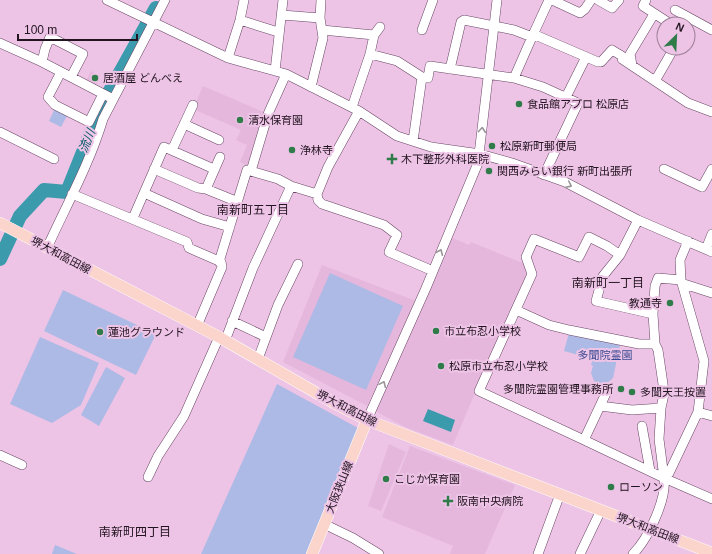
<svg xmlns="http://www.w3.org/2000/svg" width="712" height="554" viewBox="0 0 712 554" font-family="Helvetica,'Noto Sans JP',sans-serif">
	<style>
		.built { fill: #e5b7dd }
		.green { fill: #adbae5 }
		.water { fill: #3b9aac }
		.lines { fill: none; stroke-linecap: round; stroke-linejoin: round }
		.river { stroke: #3b9aac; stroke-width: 14 }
		.minor-casing { stroke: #694664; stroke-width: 10 }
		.major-casing { stroke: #fff; stroke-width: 12 }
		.minor { stroke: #fff; stroke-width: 9 }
		.major { stroke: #fbd4cb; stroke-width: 11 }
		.oneway { stroke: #9b959a }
		.poi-dot { fill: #2f7b49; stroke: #edc4e6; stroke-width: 1.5 }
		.labels { text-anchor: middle; stroke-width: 4; stroke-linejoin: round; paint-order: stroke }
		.poi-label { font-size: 11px; fill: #21131f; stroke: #edc4e6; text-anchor: start }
		.street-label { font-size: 11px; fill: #21131f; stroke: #edc4e6 }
		.park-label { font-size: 11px; fill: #3b4a93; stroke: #edc4e6 }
		.water-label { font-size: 12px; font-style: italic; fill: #055966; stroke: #edc4e6 }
		.neighbourhood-label { font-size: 12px; fill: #21131f; stroke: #edc4e6 }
	</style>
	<rect width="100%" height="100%" fill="#edc4e6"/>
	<!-- built -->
	<path class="built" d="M91,71L100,76L96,86L86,81Z
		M203,86L266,113L259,128V138L247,166L240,162L247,145L236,140L241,130L193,109Z
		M451,237L469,245L471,242L525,264L526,281L505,322L453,445L405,427L379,413L376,410Z
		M322,265L416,301L367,406L283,362Z
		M389,444L406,452L381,511L368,506Z
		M410,446L515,485L485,554H450L453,546L382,517Z"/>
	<!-- green -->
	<path class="green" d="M55,108L68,114L61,127L49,121Z
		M330,273L403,306L366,390L293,357Z
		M63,290L156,334L136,375L44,331Z
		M569,333L620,345L613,378L604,386L594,381L591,373L593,366L591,365L593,359L564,351Z
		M40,337L99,363L81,405L52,423L10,404Z
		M106,367L125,378L99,426L81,415Z
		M277,384L358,428L307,554H201Z
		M55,545L77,554H52Z"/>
	<!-- water -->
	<path class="water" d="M428,409L455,420L451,432L423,421Z"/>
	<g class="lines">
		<!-- river -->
		<path class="river" d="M0,259L20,216L44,190L67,192L101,107L156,8"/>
		<!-- minor casing -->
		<g class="minor-casing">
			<path id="minor" d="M107,0L228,58L286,74L359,111L397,136L431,147L480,154L512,163L565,182L638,220L712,252
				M497,0L494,26L514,30L532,37L549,0
				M552,0L580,13L585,9L591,0
				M598,0L612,8L619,0
				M646,0L643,6L666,21
				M675,10L712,30
				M282,15L320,18
				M240,20L278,32
				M322,30L374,35
				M422,30L433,0
				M533,34L598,62H601L612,50L622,56V59L688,103L712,112
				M0,43L42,62L113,99
				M370,54L397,61L422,77L413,141
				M228,58L240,20L244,0
				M42,62L45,49L50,37L83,54L71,77
				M632,65L630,54L654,14
				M275,71L283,0
				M61,72L48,97L55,105L89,122L103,94
				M422,77L428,78L430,66L514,78L543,87L578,103L544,175
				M514,78L532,37
				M655,81L674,48
				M311,87L323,38L320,18L321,0
				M566,97L586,57
				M352,107L370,54L374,35L380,27
				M359,111L328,167L317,194L318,200L322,204L384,225L397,235L389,252L433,271
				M184,124L219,140
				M0,132L54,159
				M172,150L193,105
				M154,169L198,188L206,189L238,202
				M664,169L702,187L712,169
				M251,171L268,114L286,74
				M206,189L220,157
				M144,193L202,219L230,227
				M72,194L187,242L189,248L221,262L222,267L197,326
				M133,218L164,147L214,169
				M47,248C66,206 90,163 103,119L165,0
				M706,249L712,234
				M219,262L247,170L278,179L291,186
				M684,284L712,293
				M516,310L549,325L569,330L639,344H655
				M653,314L655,286L658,278L681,280
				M232,321L266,337
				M225,341L253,268L291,186L317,194
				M258,359L278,305L298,264
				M600,406L608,389
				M661,408L659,439L664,478
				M698,412L712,416
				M367,420L426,288L478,163L494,26L464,20L461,22L450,69
				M642,426L650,471
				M584,440L479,391L532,274L526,257L534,239L579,257L589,237L607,246L620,255
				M0,455L22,465
				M148,477L158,456L184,416L219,337
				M664,478L669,473L698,412L704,361L681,280L680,260L688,241
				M664,478L712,499
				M324,524L353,538L379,554
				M538,554L560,494
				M580,554L601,510
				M633,554C648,539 667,499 664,478L584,440L600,406L632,410L661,408L664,394L663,384L658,350L655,344L653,314L596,301L603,276L620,255L638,220"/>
		</g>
		<!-- major casing -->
		<g class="major-casing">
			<path id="major" d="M0,223L219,337L334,403L367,420L712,553
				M312,554L367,420"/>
		</g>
		<!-- minor -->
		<use href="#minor" class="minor"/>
		<!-- major -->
		<use href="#major" class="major"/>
	</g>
	<!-- one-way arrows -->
	<defs><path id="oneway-chevron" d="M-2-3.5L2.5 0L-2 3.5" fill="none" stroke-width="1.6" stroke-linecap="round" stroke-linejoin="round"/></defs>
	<g class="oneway">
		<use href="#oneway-chevron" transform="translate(482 130) rotate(-85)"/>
		<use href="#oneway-chevron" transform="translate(569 185) rotate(26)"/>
		<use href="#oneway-chevron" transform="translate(440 252) rotate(-67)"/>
		<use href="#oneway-chevron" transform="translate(383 384) rotate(-66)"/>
	</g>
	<!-- markers -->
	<g class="poi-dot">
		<circle cx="95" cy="78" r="4"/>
		<circle cx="519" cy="104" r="4"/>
		<circle cx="240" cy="120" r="4"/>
		<circle cx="492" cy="146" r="4"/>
		<circle cx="292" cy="150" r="4"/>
		<path d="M390 153h4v4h4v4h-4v4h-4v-4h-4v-4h4z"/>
		<circle cx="489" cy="171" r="4"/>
		<circle cx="670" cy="303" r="4"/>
		<circle cx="436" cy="331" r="4"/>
		<circle cx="100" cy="332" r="4"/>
		<circle cx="441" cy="366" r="4"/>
		<circle cx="621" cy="389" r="4"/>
		<circle cx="632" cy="392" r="4"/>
		<circle cx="386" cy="479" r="4"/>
		<circle cx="611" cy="487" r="4"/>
		<path d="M446 495h4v4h4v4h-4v4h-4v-4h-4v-4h4z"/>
	</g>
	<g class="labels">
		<!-- poi labels -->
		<g class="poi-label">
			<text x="103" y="82">居酒屋 どんべえ</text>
			<text x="527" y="108">食品館アプロ 松原店</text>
			<text x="248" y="124">清水保育園</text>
			<text x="500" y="150">松原新町郵便局</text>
			<text x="300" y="154">浄林寺</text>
			<text x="401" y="163">木下整形外科医院</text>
			<text x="497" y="175">関西みらい銀行 新町出張所</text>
			<text x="662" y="307" text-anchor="end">教通寺</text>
			<text x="444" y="335">市立布忍小学校</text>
			<text x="108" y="336">蓮池グラウンド</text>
			<text x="449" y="370">松原市立布忍小学校</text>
			<text x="613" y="393" text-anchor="end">多聞院霊園管理事務所</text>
			<text x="640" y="396">多聞天王按置</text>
			<text x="394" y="483">こじか保育園</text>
			<text x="619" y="491">ローソン</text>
			<text x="457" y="505">阪南中央病院</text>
		</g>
		<!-- street labels -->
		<g class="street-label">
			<text transform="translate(61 255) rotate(28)" y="4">堺大和高田線</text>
			<text transform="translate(347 408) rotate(27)" y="4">堺大和高田線</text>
			<text transform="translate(339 487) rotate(-68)" y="4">大阪狭山線</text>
			<text transform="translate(648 528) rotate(21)" y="4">堺大和高田線</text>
		</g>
		<!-- park labels -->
		<g class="park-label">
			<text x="605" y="359">多聞院霊園</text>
		</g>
		<!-- water labels -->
		<g class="water-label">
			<text transform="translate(87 141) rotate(-68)" y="4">流川</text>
		</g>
		<!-- neighbourhood labels -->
		<g class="neighbourhood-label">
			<text x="253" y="214">南新町五丁目</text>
			<text x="608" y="287">南新町一丁目</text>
			<text x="135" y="536">南新町四丁目</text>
		</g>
	</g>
	<!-- north arrow -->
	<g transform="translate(676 36) rotate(24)"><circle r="19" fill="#edc4e6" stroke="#9b7d96"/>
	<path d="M0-3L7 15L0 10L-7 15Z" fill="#2f7b49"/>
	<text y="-6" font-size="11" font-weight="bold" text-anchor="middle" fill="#21131f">N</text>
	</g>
	<!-- scale -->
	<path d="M18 34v6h119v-6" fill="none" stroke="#21131f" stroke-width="2"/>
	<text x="24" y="34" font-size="12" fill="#21131f" stroke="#edc4e6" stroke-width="3" paint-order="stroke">100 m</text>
</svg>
